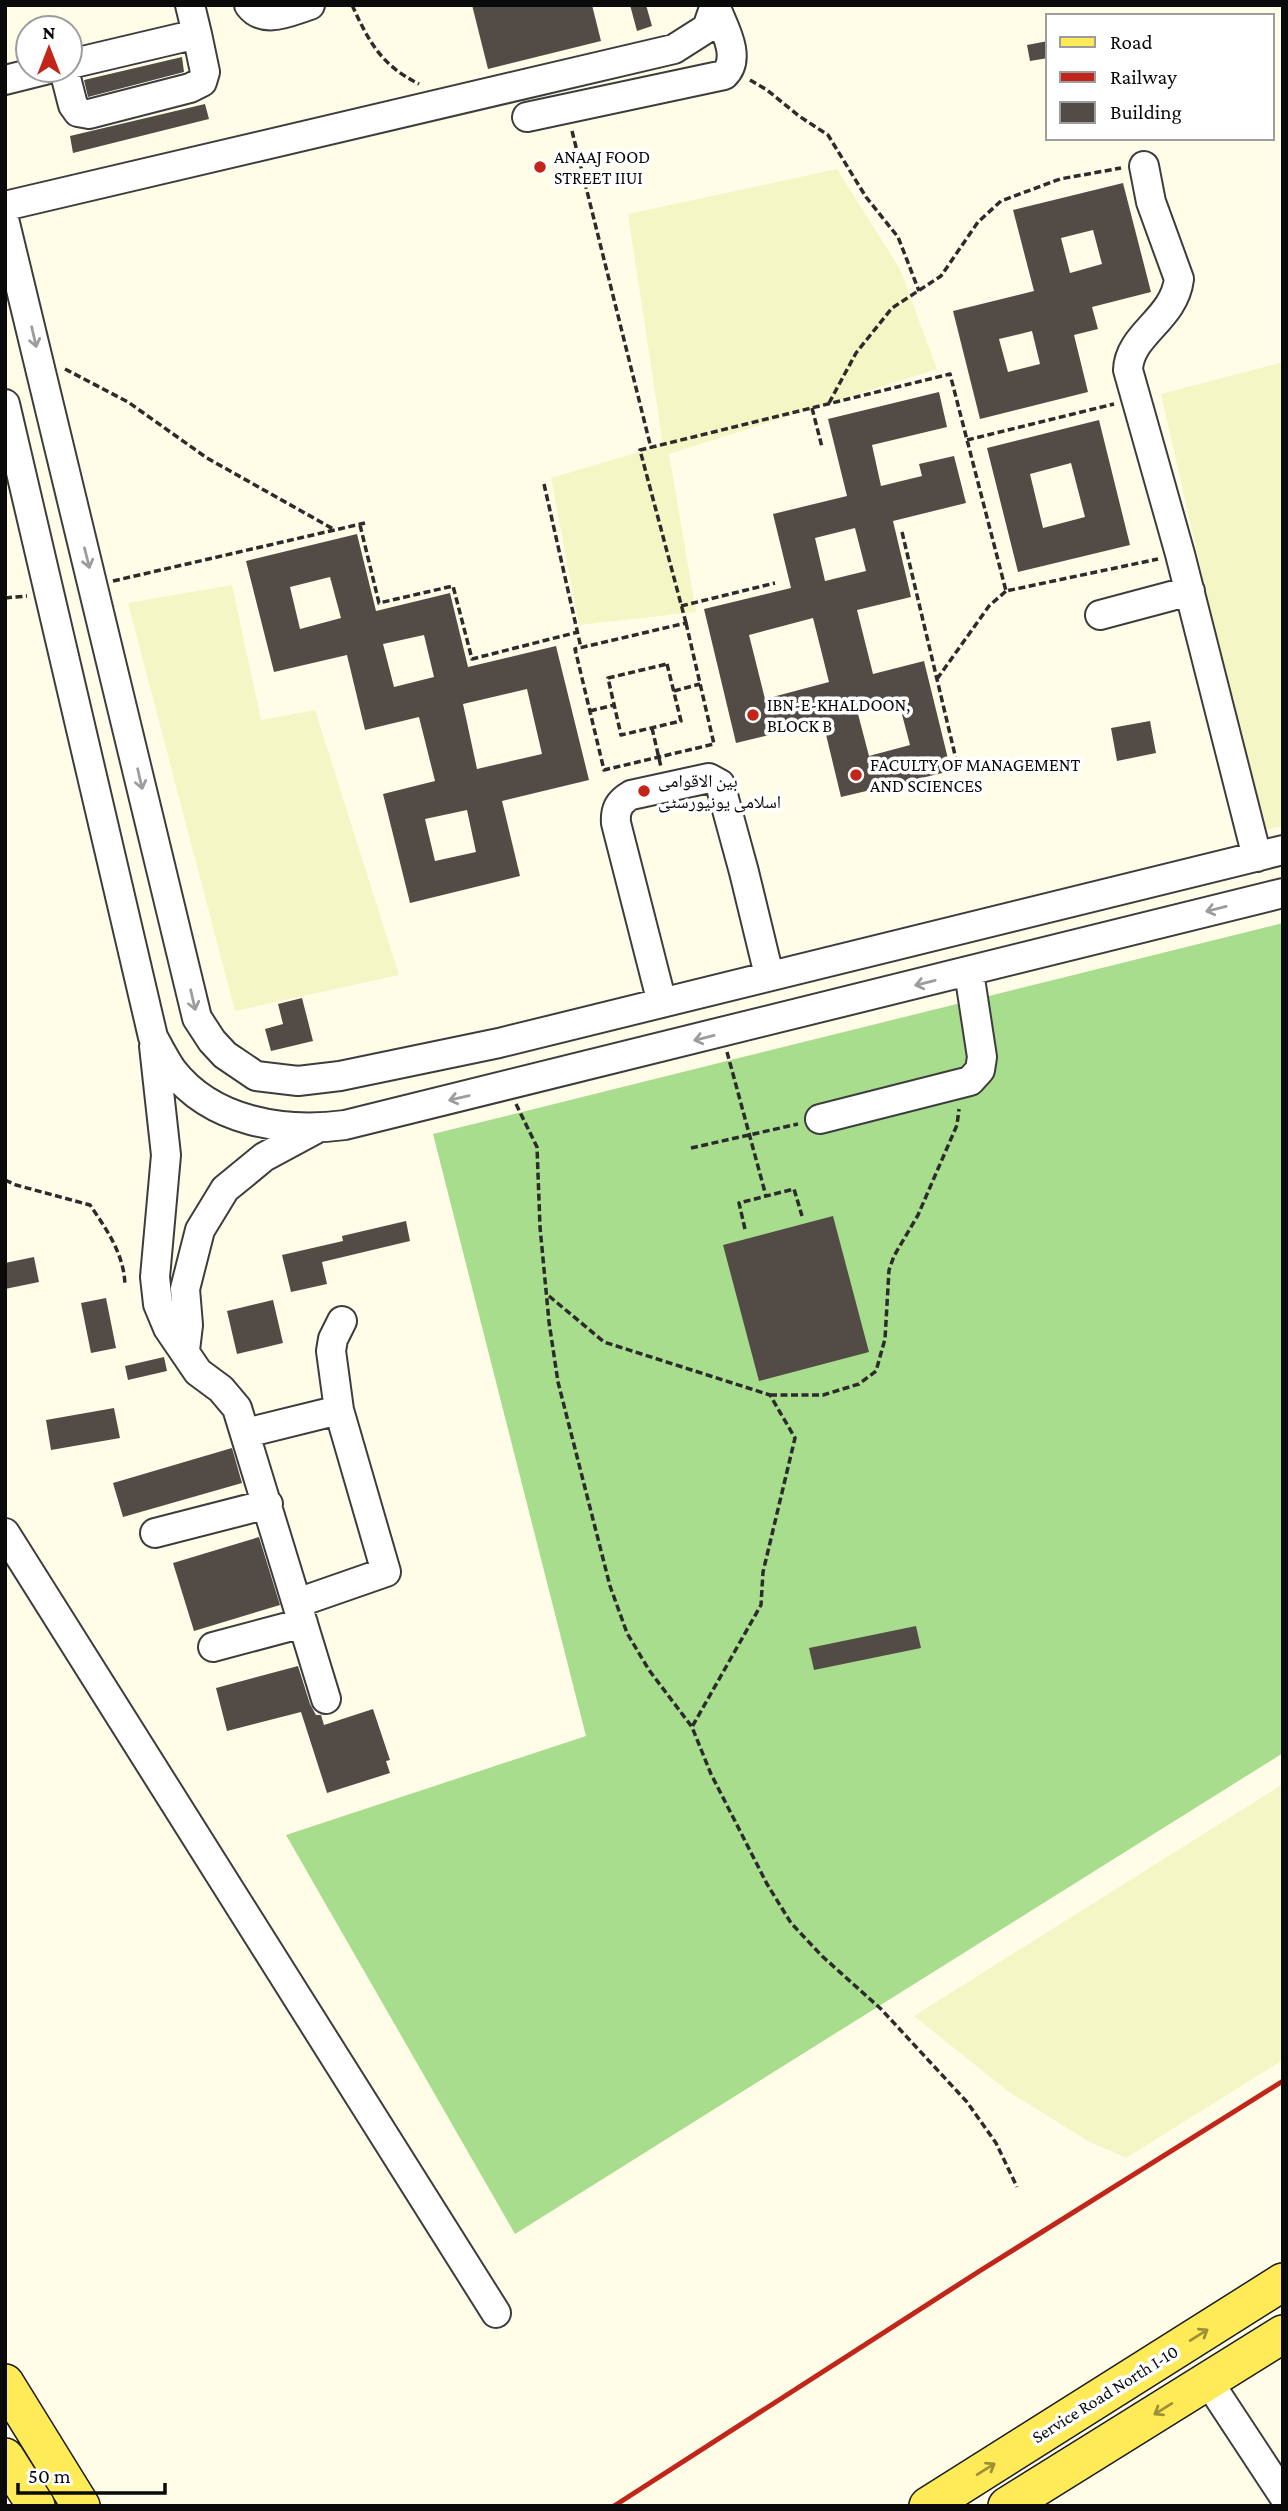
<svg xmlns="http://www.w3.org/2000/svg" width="1288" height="2511" viewBox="0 0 1288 2511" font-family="'Crimson Pro','Noto Naskh Arabic',serif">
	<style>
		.farmland { fill: #f5f6c5 }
		.forest { fill: #a7dd8d }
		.building { fill: #534c46; fill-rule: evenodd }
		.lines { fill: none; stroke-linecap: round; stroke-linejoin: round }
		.minor-casing { stroke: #3d3d3d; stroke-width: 32 }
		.major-casing { stroke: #1b1b1b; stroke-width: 40 }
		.path { stroke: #2c2c2c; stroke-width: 3.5; stroke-dasharray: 7 3.5; stroke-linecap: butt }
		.minor { stroke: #fff; stroke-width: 28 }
		.major { stroke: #ffea57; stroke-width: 37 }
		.rail { stroke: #c2261a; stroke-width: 5 }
		.oneway { stroke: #9d9d9d }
		.oneway2 { stroke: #9d9038 }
		.poi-dot { fill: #c2261a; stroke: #fff; stroke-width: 2.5 }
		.labels { text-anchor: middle; stroke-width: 7; stroke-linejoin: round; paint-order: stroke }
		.poi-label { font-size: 18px; fill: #0a0a0a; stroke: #fff; text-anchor: start }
		.street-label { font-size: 18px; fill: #0a0a0a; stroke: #fff }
	</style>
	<rect width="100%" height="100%" fill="#fffde7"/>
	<!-- farmland -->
	<path class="farmland" d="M837,169L900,269L937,369L669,454L696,612L579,625L551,478L663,445L628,214Z
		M1283,362V826L1260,831L1161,394Z
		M232,585L261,720L315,710L399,975L235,1011L128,603Z
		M1283,1784V2060L1126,2158L1088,2141L1009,2092L914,2016Z"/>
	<!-- forest -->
	<path class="forest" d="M1283,923V1753L515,2234L286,1835L586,1736L433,1134Z"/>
	<!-- building -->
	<path class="building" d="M472,5H592L601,41L488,69Z
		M630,5H646L652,26L637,31Z
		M1048,41V58L1030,61L1027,45Z
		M182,57L184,72L88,97L84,80Z
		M205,104L209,119L73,153L70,136Z
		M1123,183L1151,292L1092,307L1098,329L1074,335L1088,392L980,419L953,311L1034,291L1013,210ZM1093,230L1102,264L1070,273L1061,238ZM1032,331L1040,364L1008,372L999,339Z
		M939,392L947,427L872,445L881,486L922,476L919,464L954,456L966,503L893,521L911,597L857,610L873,674L924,661L951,771L841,797L823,722L736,743L704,609L791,588L773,514L847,496L828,419ZM855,528L866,571L825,581L815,538ZM813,618L829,682L765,699L749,635ZM899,703L910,745L869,756L858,714Z
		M1099,420L1130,545L1018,572L987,448ZM1071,463L1085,517L1043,528L1030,474Z
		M357,534L376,611L450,593L468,667L556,646L589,780L502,801L520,876L410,903L383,794L435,781L419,717L365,730L347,655L274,672L246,561ZM330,577L341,618L300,629L290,587ZM424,635L434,677L394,687L383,644ZM527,689L542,754L477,769L463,704ZM467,810L476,852L435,861L425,819Z
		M1150,721L1156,753L1117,761L1111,728Z
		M302,998L313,1041L271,1051L265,1029L283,1024L278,1004Z
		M833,1216L869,1352L759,1381L723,1245Z
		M406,1221L410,1241L322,1262L327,1284L291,1292L282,1255L343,1241L342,1236Z
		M34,1257L39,1282L5,1289V1263Z
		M106,1298L116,1348L91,1353L81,1303Z
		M273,1300L283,1343L237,1354L227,1311Z
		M164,1357L167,1371L128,1380L125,1366Z
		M114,1408L120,1438L51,1450L46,1420Z
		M232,1448L242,1483L123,1517L113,1483Z
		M259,1537L280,1605L194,1631L173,1563Z
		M916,1626L921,1648L814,1670L809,1648Z
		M298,1666L310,1704L316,1715H321L324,1725L373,1709L390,1760L386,1761L390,1773L327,1793L301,1712L227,1731L216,1688Z"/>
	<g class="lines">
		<!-- minor casing -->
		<g class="minor-casing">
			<path id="minor" d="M249,5C264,25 290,11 310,5
				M70,64L197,34L190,5
				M64,70L73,105L78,112L89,114L190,88L202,82L205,72L197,34
				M5,80L45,70
				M527,117L724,75C742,58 724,28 716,8
				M1144,166L1151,202L1179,279C1174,320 1129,334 1128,370L1180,554L1257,857
				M5,206L674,49L707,28L715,5
				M5,223L197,1018L212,1041L225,1055L256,1076L298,1081L340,1076L499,1043L1283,850
				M5,404L153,1037C159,1048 165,1060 172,1070C212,1122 284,1133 345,1125L1283,893
				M1100,615L1190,591
				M662,1003L616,823C615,809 619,802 631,795L709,778L720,784L744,872L769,975
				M154,1046L166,1155L155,1277L158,1304L168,1328L198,1372L221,1389L237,1408L326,1699
				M820,1119L970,1081L980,1070L982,1057L969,972
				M185,1350L188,1325L185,1289L200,1230L225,1189L264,1157L316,1129
				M246,1433L339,1410
				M5,1533L496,2313
				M155,1533L268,1504
				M297,1603L386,1572L339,1410L331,1351L333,1339L342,1321
				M213,1647L303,1623
				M1208,2381L1283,2495"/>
		</g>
		<!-- major casing -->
		<g class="major-casing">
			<path id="major" d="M5,2383L81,2506
				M5,2457L36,2506
				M928,2506L1283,2282
				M1007,2506L1283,2334"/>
		</g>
		<!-- path -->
		<path class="path" d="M352,5C369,42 381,65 419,84
			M750,80L767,90L799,116L828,135L866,197L898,237L919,291
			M572,131L651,448
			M65,369L128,402L207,458L335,530
			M829,403L856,353L892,308L941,276L978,222L1001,201L1060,179L1121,168
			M812,408L822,447
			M967,440L1114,404
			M544,484L581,648
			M360,525L379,603L453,586L472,659L578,632
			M902,532L960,776
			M113,581L365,523
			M5,598L27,596
			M681,606L775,583
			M686,623L640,450L950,374L1006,591L1158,559
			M686,623L714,744L604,770L575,649Z
			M667,664L681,721L621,735L608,678Z
			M937,679L989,606L1006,591
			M674,691L700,684
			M590,711L614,705
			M652,728L661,767
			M727,1052L766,1196
			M516,1104L537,1147L540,1227L549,1322L558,1382L610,1586L627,1633L649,1670L692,1727L711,1774L767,1884L791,1923L822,1956L881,2009L967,2102L996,2143L1017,2187
			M691,1148L798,1124
			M5,1180L16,1185L90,1205C107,1230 124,1254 125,1285
			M745,1229L739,1203L794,1189L802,1216
			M549,1296L604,1342L770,1395L795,1438L763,1572L761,1605L692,1727
			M770,1395H823L859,1384L876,1371L885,1339L889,1270L894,1256L918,1215L957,1125L959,1109"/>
		<!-- minor -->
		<use href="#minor" class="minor"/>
		<!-- major -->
		<use href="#major" class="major"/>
		<!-- rail -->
		<path class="rail" d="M614,2506L978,2272L1283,2081"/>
	</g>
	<!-- one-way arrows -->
	<defs><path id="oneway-shaft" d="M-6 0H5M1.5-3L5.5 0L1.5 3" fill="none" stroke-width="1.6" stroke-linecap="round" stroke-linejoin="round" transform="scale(1.75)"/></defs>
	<g class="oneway">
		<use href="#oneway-shaft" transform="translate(34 337) rotate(77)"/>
		<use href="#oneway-shaft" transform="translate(87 558) rotate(76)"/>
		<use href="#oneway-shaft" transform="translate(140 779) rotate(77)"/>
		<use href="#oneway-shaft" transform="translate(1216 909) rotate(166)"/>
		<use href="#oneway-shaft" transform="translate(925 983) rotate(166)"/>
		<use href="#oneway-shaft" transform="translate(193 1000) rotate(77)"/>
		<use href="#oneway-shaft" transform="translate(704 1038) rotate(166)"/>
		<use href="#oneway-shaft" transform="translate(459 1098) rotate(167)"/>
	</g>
	<g class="oneway2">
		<use href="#oneway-shaft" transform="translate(1199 2335) rotate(-32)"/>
		<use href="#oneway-shaft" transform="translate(1163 2409) rotate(148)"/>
		<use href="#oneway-shaft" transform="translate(986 2469) rotate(-32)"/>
	</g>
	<!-- markers -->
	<g class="poi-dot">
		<circle cx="540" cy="167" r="7"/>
		<circle cx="753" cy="715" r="7"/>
		<circle cx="856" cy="775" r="7"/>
		<circle cx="644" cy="791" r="7"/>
	</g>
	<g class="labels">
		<!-- poi labels -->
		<g class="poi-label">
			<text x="554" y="163">ANAAJ FOOD<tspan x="554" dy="21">STREET IIUI</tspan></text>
			<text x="767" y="711">IBN-E-KHALDOON,<tspan x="767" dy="21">BLOCK B</tspan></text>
			<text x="870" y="771">FACULTY OF MANAGEMENT<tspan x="870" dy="21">AND SCIENCES</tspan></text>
			<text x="658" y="787">بین الاقوامی<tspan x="658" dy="21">اسلامی یونیورسٹی</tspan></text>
		</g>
		<!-- street labels -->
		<g class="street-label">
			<text transform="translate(1105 2394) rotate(-32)" y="6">Service Road North I-10</text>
		</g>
	</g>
	<!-- border -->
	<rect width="1288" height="2511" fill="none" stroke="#0a0a0a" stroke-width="14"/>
	<!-- legend -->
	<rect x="1046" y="14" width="228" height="126" fill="#ffffff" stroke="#9d9d9d" stroke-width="2"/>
	<rect x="1060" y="37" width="35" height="10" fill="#ffea57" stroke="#9d9d9d" stroke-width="2"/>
	<text x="1110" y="49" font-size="21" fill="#0a0a0a">Road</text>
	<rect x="1060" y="72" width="35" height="10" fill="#c2261a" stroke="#9d9d9d" stroke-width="2"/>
	<text x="1110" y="84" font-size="21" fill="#0a0a0a">Railway</text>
	<rect x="1060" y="102" width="35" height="21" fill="#534c46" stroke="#9d9d9d" stroke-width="2"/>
	<text x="1110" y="119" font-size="21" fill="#0a0a0a">Building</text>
	<!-- north arrow -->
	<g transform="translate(49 49)"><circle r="33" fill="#ffffff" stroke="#9d9d9d" stroke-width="2"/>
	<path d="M0-5L12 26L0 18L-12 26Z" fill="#c2261a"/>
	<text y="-10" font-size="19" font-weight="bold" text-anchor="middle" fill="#0a0a0a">N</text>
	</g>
	<!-- scale -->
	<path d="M18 2483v10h147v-10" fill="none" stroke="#0a0a0a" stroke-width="3.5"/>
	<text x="28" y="2483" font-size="21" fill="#0a0a0a" stroke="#ffffff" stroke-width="5" paint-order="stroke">50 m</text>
</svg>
